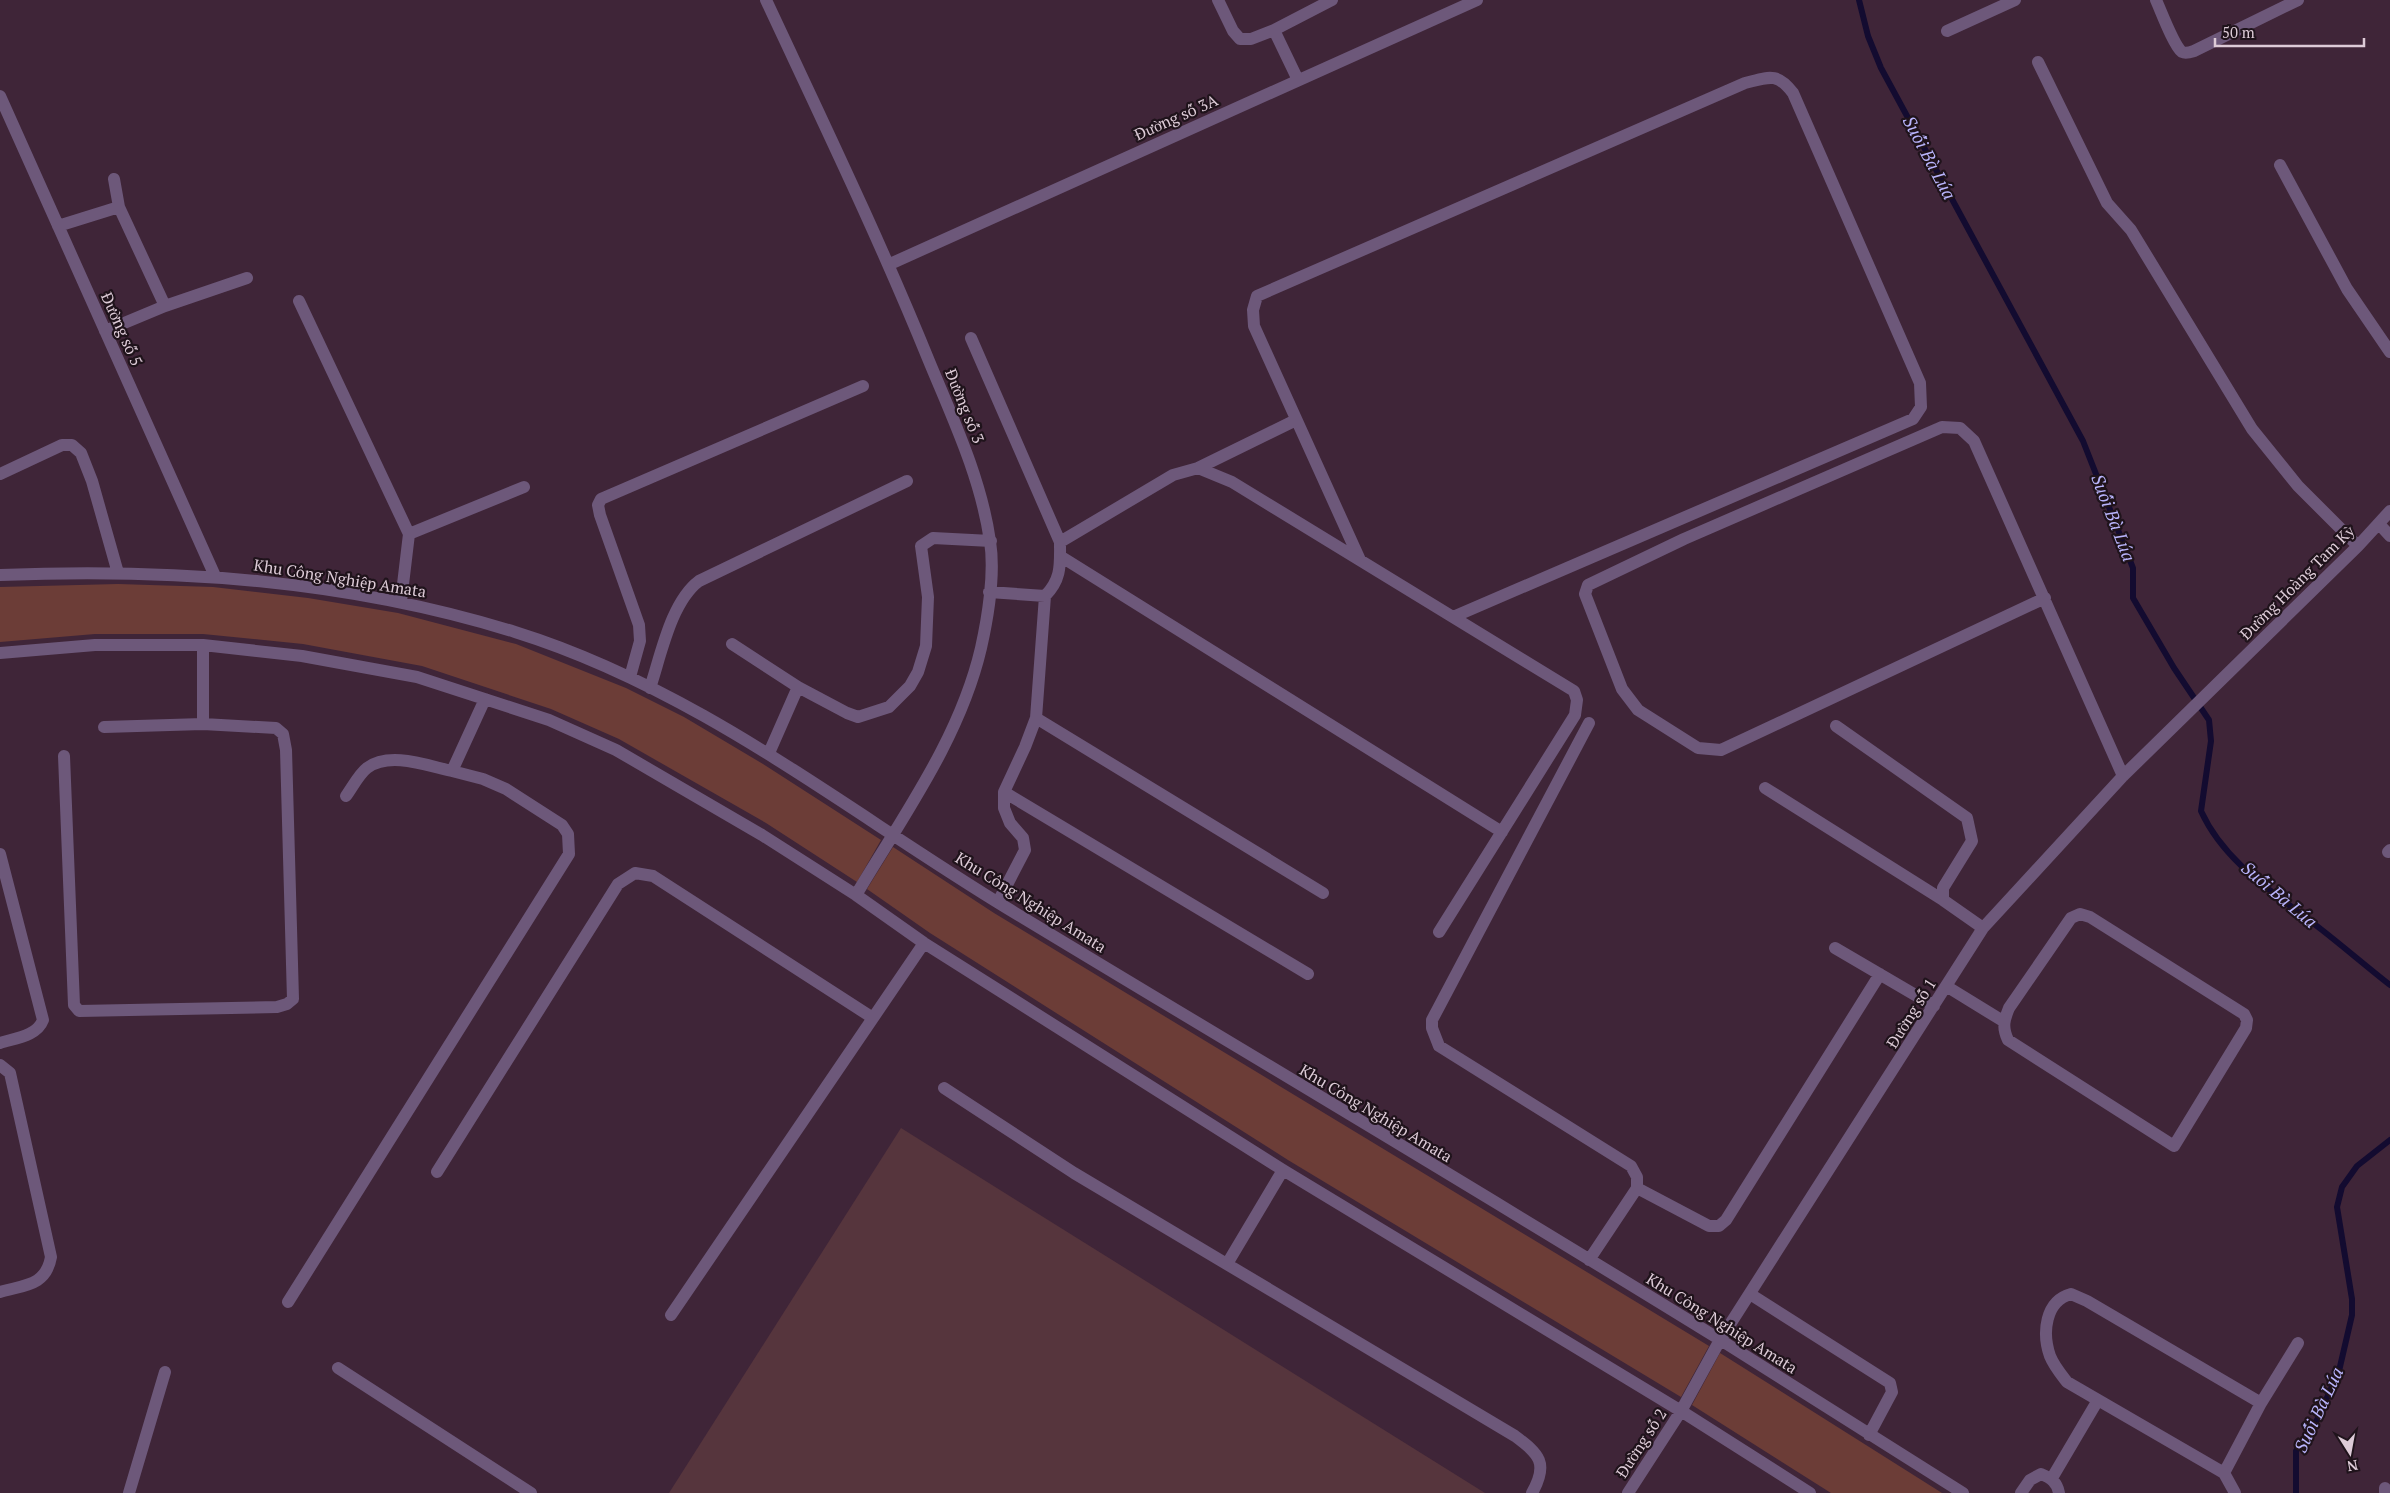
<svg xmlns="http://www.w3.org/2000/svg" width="2390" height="1493" viewBox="0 0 2390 1493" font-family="'PT Serif',serif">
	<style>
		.green { fill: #6c3d37 }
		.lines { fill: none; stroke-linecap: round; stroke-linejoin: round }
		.stream { stroke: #130b30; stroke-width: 6 }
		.building { fill: #56353d }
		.minor { stroke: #6d587a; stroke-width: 12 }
		.labels { text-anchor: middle; stroke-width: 4.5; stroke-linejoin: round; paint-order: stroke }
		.street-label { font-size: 16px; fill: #ddcbd7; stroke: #1f131b }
		.water-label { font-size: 18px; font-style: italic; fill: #b9b4fc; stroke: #1f131b }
	</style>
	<rect width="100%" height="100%" fill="#3f2538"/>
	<!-- green -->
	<path class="green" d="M118,584L213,587L308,598L398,613L516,644L626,688L684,717L763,764L881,840L857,882L766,823L619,739L551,709L422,666L303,644L203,634H95L0,642V587Z
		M893,847L994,913L1709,1346L1681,1397L1288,1160L930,933L867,889Z
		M1720,1353L1942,1493H1831L1692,1405Z"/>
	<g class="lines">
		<!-- stream -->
		<path class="stream" d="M1859,0L1868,36L1881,68L2083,441L2133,568V598L2174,668L2209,720L2211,741L2201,811C2225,864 2278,895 2322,930C2345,948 2367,967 2390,985
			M2296,1493V1451L2317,1420L2339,1371L2352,1315V1299L2337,1207L2342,1187L2357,1166L2390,1140"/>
	</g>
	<!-- building -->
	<path class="building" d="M901,1128L1485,1493H669Z"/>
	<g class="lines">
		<!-- minor -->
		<path class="minor" d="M766,0C822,120 879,238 929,361C953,419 981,478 990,541C995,572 988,617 981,648C960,738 903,816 856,895
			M1218,0L1233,31L1240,39H1251L1274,30L1298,80
			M2156,0C2161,11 2174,46 2182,52C2186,54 2191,52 2194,51L2298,0
			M1274,30L1332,0
			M1947,31L2015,0
			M2038,62L2107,203L2131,230L2252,429L2298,486L2358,546
			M0,96L215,576
			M2280,165L2347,289L2390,352
			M114,179L119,207L165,306
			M58,226L119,207
			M890,264L1477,0
			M299,301L409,534L401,601
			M105,331L165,306L247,278
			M971,338L1060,542C1060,564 1062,579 1045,596L989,592
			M1198,468L1296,420
			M0,474L62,445H72L81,453L92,481L118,573
			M2379,524L2390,536
			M409,534L524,487
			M1060,542L1173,475L1198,468L1232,482L1574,691L1577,700L1575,715L1439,932
			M1060,556L1502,832
			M1360,560L1254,326L1253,310L1257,296L1745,83C1769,77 1777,72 1793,93L1920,383L1921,407L1913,419L1453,617
			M0,575C174,568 348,580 515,632C698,689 847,811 1007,908C1245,1052 1483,1193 1719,1339C1801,1390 1881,1442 1963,1493
			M2045,598L1721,750L1698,748L1638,710L1622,689L1585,594L1588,585L1684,539L1942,427L1960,428L1974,441L2123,776
			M732,644L798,687L769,753
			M0,653L95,645H203L302,656L417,677L549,720L616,750L762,835L856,895L924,943L1283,1170L1681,1411L1810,1493
			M630,677L640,641L639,625L600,515L598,505L601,499L863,386
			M798,687L847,713L858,717L889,707L910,686L918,672L926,646L928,597L921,546L933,538L991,541
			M650,688C661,655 671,602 699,581L907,481
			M1036,718L1323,893
			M1836,726L1967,818L1972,841L1943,888V900L1983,928
			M104,727L203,724
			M64,756L74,1005L79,1011L277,1007L287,1004L293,999L286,750L283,734L276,728L203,724V645
			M1765,788L1943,900
			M1004,792L1308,974
			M346,796C352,788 359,774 367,768C390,751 428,766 452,771L485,699
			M2388,852L2390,850
			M0,854L43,1020C37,1036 16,1038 0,1043
			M998,902L1025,850L1023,838L1010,823L1004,808V792L1025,747L1036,718L1045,596
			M2080,914L2090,917L2244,1014L2247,1020L2246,1028L2174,1146L2008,1040C2002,1027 2004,1020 2009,1008L2071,918Z
			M1835,948L1934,1006
			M1946,986L2003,1021
			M0,1065L10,1073L51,1257C46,1286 24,1285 0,1292
			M944,1088L1074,1173L1515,1436C1539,1454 1549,1463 1532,1493
			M437,1172L618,884L635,873L653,876L873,1018
			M1637,1188L1709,1226H1719L1726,1220L1880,974
			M1589,1260L1637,1188V1177L1631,1166L1439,1046L1432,1028V1020L1589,723
			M1227,1264L1283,1170
			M1750,1294L1890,1383L1892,1392L1869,1435
			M288,1302L569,854L568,834L562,825L506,789L483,779L452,771
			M671,1315L924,943
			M338,1368L531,1493
			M2224,1473L2261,1403L2298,1343
			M2052,1478L2098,1400
			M2385,1488V1493
			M129,1493L165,1372
			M1628,1493L1681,1411L1720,1340L1983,928L2123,776L2358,546L2390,511
			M2021,1493L2030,1480L2041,1474C2051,1478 2057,1482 2059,1493
			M2235,1493L2224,1473L2067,1382C2060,1373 2054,1366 2050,1356C2042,1333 2045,1301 2071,1294L2087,1301L2261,1403"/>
	</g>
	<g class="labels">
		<!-- street labels -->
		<g class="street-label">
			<text transform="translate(1176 117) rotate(-24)" y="6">Đường số 3A</text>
			<text transform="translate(122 329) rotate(66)" y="6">Đường số 5</text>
			<text transform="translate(965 406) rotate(68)" y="6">Đường số 3</text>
			<text transform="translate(340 578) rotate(9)" y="6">Khu Công Nghiệp Amata</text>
			<text transform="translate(2297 582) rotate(-45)" y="6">Đường Hoàng Tam Kỳ</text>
			<text transform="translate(1031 902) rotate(32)" y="6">Khu Công Nghiệp Amata</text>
			<text transform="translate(1911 1013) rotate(-58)" y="6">Đường số 1</text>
			<text transform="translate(1376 1113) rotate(31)" y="6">Khu Công Nghiệp Amata</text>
			<text transform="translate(1722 1323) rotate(32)" y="6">Khu Công Nghiệp Amata</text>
			<text transform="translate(1641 1443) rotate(-57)" y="6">Đường số 2</text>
		</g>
		<!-- water labels -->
		<g class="water-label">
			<text transform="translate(1929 158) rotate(62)" y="6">Suối Bà Lúa</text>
			<text transform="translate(2113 518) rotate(69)" y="6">Suối Bà Lúa</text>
			<text transform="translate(2279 895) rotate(40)" y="6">Suối Bà Lúa</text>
			<text transform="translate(2319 1410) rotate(-65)" y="6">Suối Bà Lúa</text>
		</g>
	</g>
	<!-- north arrow -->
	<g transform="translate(2350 1453) rotate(169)" stroke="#1f131b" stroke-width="4" paint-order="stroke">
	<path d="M0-4L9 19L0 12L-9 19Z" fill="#ddcbd7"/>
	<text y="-8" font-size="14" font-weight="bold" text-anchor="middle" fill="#ddcbd7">N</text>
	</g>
	<!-- scale -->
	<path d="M2215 38v8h149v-8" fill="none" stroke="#ddcbd7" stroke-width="2.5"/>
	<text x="2222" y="38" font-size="15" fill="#ddcbd7" stroke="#1f131b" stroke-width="4" paint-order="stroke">50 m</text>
</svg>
